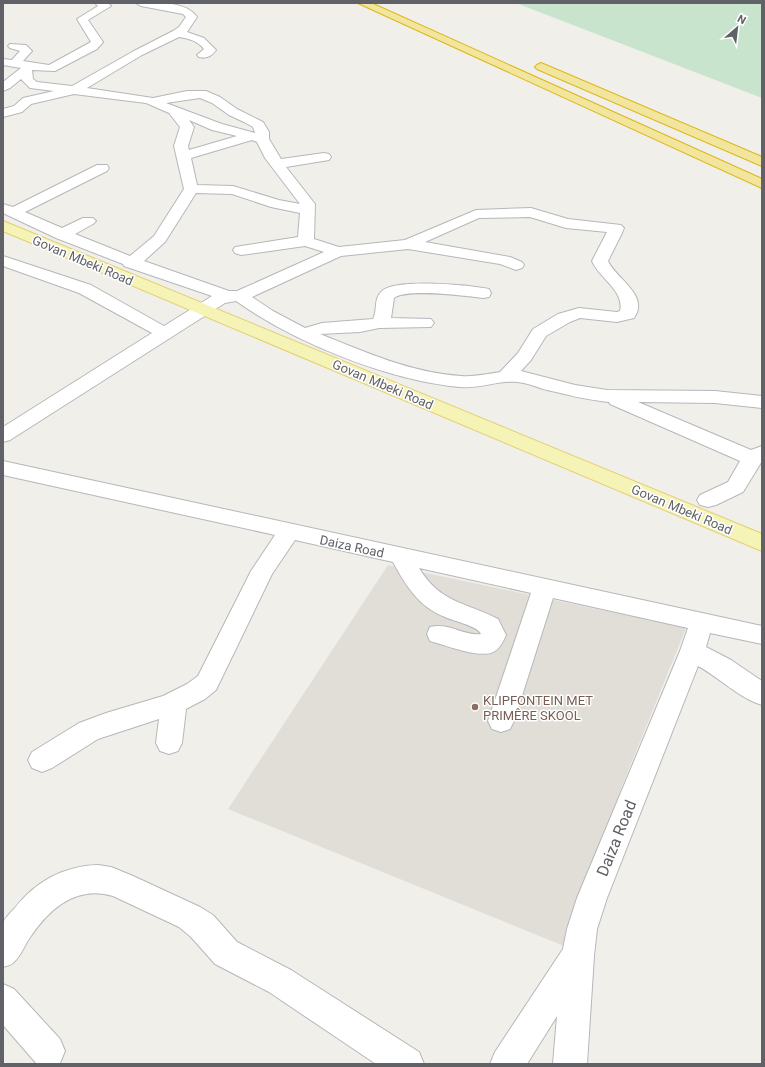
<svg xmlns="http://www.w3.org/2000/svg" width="765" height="1067" viewBox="0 0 765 1067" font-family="Roboto,sans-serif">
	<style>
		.education { fill: #e0ded7 }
		.green { fill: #c9e4cc }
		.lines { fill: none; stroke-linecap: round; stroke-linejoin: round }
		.minor-casing { stroke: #b6b7bb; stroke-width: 2 }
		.major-casing { stroke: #e2cf70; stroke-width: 2 }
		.highway-casing { stroke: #deb71b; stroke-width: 2 }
		.minor { fill: #fff; fill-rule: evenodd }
		.major { fill: #f6f3b7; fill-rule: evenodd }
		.highway { fill: #f2e69e; fill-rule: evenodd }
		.education-dot { fill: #8d6e63; stroke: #fff; stroke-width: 1.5 }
		.labels { text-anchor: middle; stroke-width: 3; stroke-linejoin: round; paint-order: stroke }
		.street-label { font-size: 13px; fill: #606267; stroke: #fff }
		.education-label { font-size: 13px; fill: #785e54; stroke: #fff; text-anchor: start }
		.near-street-label { font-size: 16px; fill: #606267; stroke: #fff }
	</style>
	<rect width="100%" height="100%" fill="#f0efe9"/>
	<!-- education -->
	<path class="education" d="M388,565L686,628L622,786L564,946L228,809Z"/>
	<!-- green -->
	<path class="green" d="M516,3H762V98Z"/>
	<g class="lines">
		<!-- minor casing -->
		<g class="minor-casing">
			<path id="minor" d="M95,3H108L111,6L88,20L103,42L97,49L55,71L32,70L33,79L37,82L72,86L134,51L173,31L179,27L186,17L183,14L141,6L136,3C155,3 185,0 197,17L187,32L204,38L216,50C212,56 206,59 199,57L197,55L204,49C198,41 188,38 179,37L142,55L87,88L153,98L187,91H206L220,97L237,109L263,122L269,132V139L281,159L324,153L329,154L331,157L329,160L286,167L315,204L314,239L339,247L405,240L476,210L531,208L568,219L621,225L624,228L622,233L608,261C616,279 650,295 634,318L617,322L580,318L570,322L546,336L531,360L521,371L575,385L607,390L715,391L762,396V408L715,403L638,402L751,450L762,446V461L743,492L716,505L708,507L700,505L697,500L700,495L728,482L740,461L610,404L609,402C586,400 565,394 543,389C535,386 526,383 517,382C498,380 479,389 460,387C389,381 294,342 236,301L225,303L10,440L3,442V427L152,333L79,293L3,266V256L91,285L164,326L212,296L124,266L123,264L56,238L3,213V204L13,207L97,165H107L109,168L107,171L25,212L62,228L83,218H93L96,221L93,224L75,234L130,256L154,236L184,189L174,146L180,127L169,113L146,103L74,94L31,104L22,112L3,117V109L14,106L23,98L54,91L30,88L21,79L10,88L3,91V82L21,68L3,65V59L12,60L20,51L10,48L8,46L10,44L26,45L32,51L23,61L49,65L91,42L77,19L98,6ZM200,98L212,103L229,115L244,122L253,127L255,133L222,124L166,103ZM189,120L212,130L237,136L189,150L188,146L194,127ZM252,140L257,142L265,158L300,204L279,200L233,186L197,185L191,158ZM196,193L232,194L271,207L300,213L298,237L235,247L233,250L235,253L241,255L305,246L324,252L237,291H229L144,261L165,242ZM530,217L566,228L607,232L592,261C599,278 625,291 620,311L617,312L579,308L558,314L533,329L518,353L500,372C488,374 473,377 461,376C412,373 365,352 320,334L360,332L379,328L431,327L434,323L431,319L391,318L394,298C407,288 465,296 483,298L489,297L491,293L489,289C470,285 396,278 382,291C373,299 378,310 373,319L322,323L305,328L273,311L252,297L341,256L408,249L500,264L516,270L522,268L524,265L522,262L510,257L425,242L479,218Z
				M3,461L762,626V644L710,633L706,647L731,660L762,681V705C739,698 720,678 698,666L607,898L597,929L594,956L587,1064H553L557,1016L527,1064H490L495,1052L563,949L567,929L577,898L680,651L688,628L553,598L514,721L510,729L501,732L492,729L488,721L531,593L419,568C440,603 465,602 498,619L506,635C504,640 500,648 495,651C482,660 445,645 430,641L427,634L430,627C448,622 464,636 481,634C478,626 453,621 445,617C419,607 406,586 393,562L295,540L272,574L216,690L205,699L186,709L182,743L178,751L169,754L160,751L156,743L159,719L98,739L52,768L42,772L32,768L28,760L32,752L79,723L106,713L163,696L187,684L198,676L251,571L275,535L3,475Z
				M98,865L111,867L133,876L200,907L213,915L237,942L291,970L419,1052L424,1064H376L269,992L215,964L191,937L179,927L113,896C77,885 50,908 31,936C25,944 21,956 14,962C12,965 6,966 3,967C3,957 0,933 3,924C4,919 10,913 14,909C35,882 63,866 98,865Z
				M3,984L14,989L60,1039L65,1051L60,1063H36L3,1025Z"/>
		</g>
		<!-- major casing -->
		<g class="major-casing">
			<path id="major" d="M3,221L762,534V551L3,231Z"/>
		</g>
		<!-- highway casing -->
		<g class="highway-casing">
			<path id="highway" d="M358,3H371L762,179V188Z
				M541,63L762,157V166L537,69L535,67L537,65Z"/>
		</g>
		<!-- minor -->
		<use href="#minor" class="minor"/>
		<!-- major -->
		<use href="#major" class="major"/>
		<!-- highway -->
		<use href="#highway" class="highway"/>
	</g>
	<!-- markers -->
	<circle class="education-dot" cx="475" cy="707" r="4"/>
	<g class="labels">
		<!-- street labels -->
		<g class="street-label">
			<text transform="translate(83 260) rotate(23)" y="5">Govan Mbeki Road</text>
			<text transform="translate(383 384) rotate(23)" y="5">Govan Mbeki Road</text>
			<text transform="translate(682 509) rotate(23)" y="5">Govan Mbeki Road</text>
			<text transform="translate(352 546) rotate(12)" y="5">Daiza Road</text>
		</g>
		<!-- education labels -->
		<g class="education-label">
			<text x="483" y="705">KLIPFONTEIN MET<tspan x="483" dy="15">PRIMÊRE SKOOL</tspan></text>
		</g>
		<!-- near-street labels -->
		<g class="near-street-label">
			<text transform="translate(616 838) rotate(-68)" y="6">Daiza Road</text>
		</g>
	</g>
	<!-- border -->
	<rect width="765" height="1067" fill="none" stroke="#606267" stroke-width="8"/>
	<!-- north arrow -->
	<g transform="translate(737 28) rotate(28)" stroke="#ffffff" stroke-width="3" paint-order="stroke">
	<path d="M0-3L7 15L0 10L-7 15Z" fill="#606267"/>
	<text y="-6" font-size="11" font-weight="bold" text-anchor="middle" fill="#606267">N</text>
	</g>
</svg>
